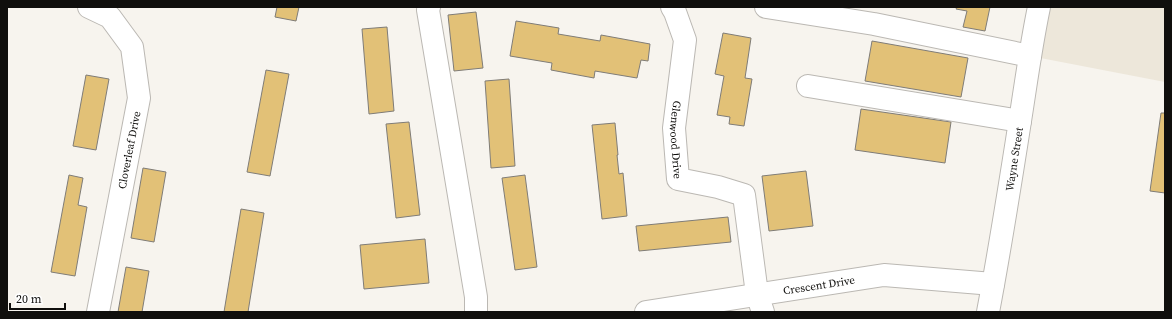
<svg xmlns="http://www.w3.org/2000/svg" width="1172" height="319" viewBox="0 0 1172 319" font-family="'Source Serif 4',serif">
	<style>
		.built { fill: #ede7da }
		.building { fill: #e2c177; stroke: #7f7c77 }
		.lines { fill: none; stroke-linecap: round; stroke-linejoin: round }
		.minor-casing { stroke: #bbb8b3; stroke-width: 24 }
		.minor { stroke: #fff; stroke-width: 22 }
		.labels { text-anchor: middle; stroke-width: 3; stroke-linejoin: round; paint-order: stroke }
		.street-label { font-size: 11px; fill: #100f0d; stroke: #fff }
	</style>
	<rect width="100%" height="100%" fill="#f7f4ee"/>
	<!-- built -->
	<path class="built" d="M1039,7H1165V82L1030,56Z"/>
	<!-- building -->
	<path class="building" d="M277,7H299L296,21L275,17Z
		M957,7H990L985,31L963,27L967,11L956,9Z
		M476,12L483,68L454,71L448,15Z
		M516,21L559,28L558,34L600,41L601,35L650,44L648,61L641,60L637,78L595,71L594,78L551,70L552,63L510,56Z
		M387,27L394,111L369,114L362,29Z
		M723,33L751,38L745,78L752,79L744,126L729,124L730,117L717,115L724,76L715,74Z
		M872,41L968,58L961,97L865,81Z
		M266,70L289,74L270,176L247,172Z
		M86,75L109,79L96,150L73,146Z
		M509,79L515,166L491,168L485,81Z
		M861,109L951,122L945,163L855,150Z
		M1161,113H1165V193L1150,191Z
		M409,122L420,215L396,218L386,124Z
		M615,123L618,155H617L619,174L623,173L627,216L602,219L592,125Z
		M143,168L166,172L154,242L131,238Z
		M806,171L813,226L769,231L762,176Z
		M69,175L83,178L78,205L87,207L75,276L51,272Z
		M525,175L537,267L515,270L502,178Z
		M241,209L264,213L248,312H224Z
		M728,217L731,242L639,251L636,226Z
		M425,239L429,283L364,289L360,245Z
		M126,267L149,271L142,312H118Z"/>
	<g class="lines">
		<!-- minor casing -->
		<g class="minor-casing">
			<g id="minor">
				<path d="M89,7L110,17L132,47L139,98L98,312"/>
				<path d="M429,7L428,10L476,297V312"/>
				<path id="s1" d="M672,7L675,12L685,40L674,128L678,179L718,187L744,195L757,294L763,312"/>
				<path d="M766,7L874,24L1030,56"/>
				<path d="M808,86L1020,121"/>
				<path id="s2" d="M646,312L884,275L993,284"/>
				<path id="s3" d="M988,312C1000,249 1010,185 1020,121C1026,83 1031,45 1039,7"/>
			</g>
		</g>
		<!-- minor -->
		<use href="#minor" class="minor"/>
	</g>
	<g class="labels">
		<!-- street labels -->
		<g class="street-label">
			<text dy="4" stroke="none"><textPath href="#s1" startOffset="136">Glenwood Drive</textPath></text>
			<text transform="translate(129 150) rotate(-79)" y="4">Cloverleaf Drive</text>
			<text dy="4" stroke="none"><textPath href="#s3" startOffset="155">Wayne Street</textPath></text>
			<text dy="4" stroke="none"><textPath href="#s2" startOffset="175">Crescent Drive</textPath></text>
		</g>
	</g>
	<!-- border -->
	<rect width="1172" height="319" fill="none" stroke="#100f0d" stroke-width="16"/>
	<!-- scale -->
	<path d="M10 303v6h55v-6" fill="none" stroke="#100f0d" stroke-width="2"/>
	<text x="16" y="303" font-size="12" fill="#100f0d" stroke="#ffffff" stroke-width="3" paint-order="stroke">20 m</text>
</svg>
